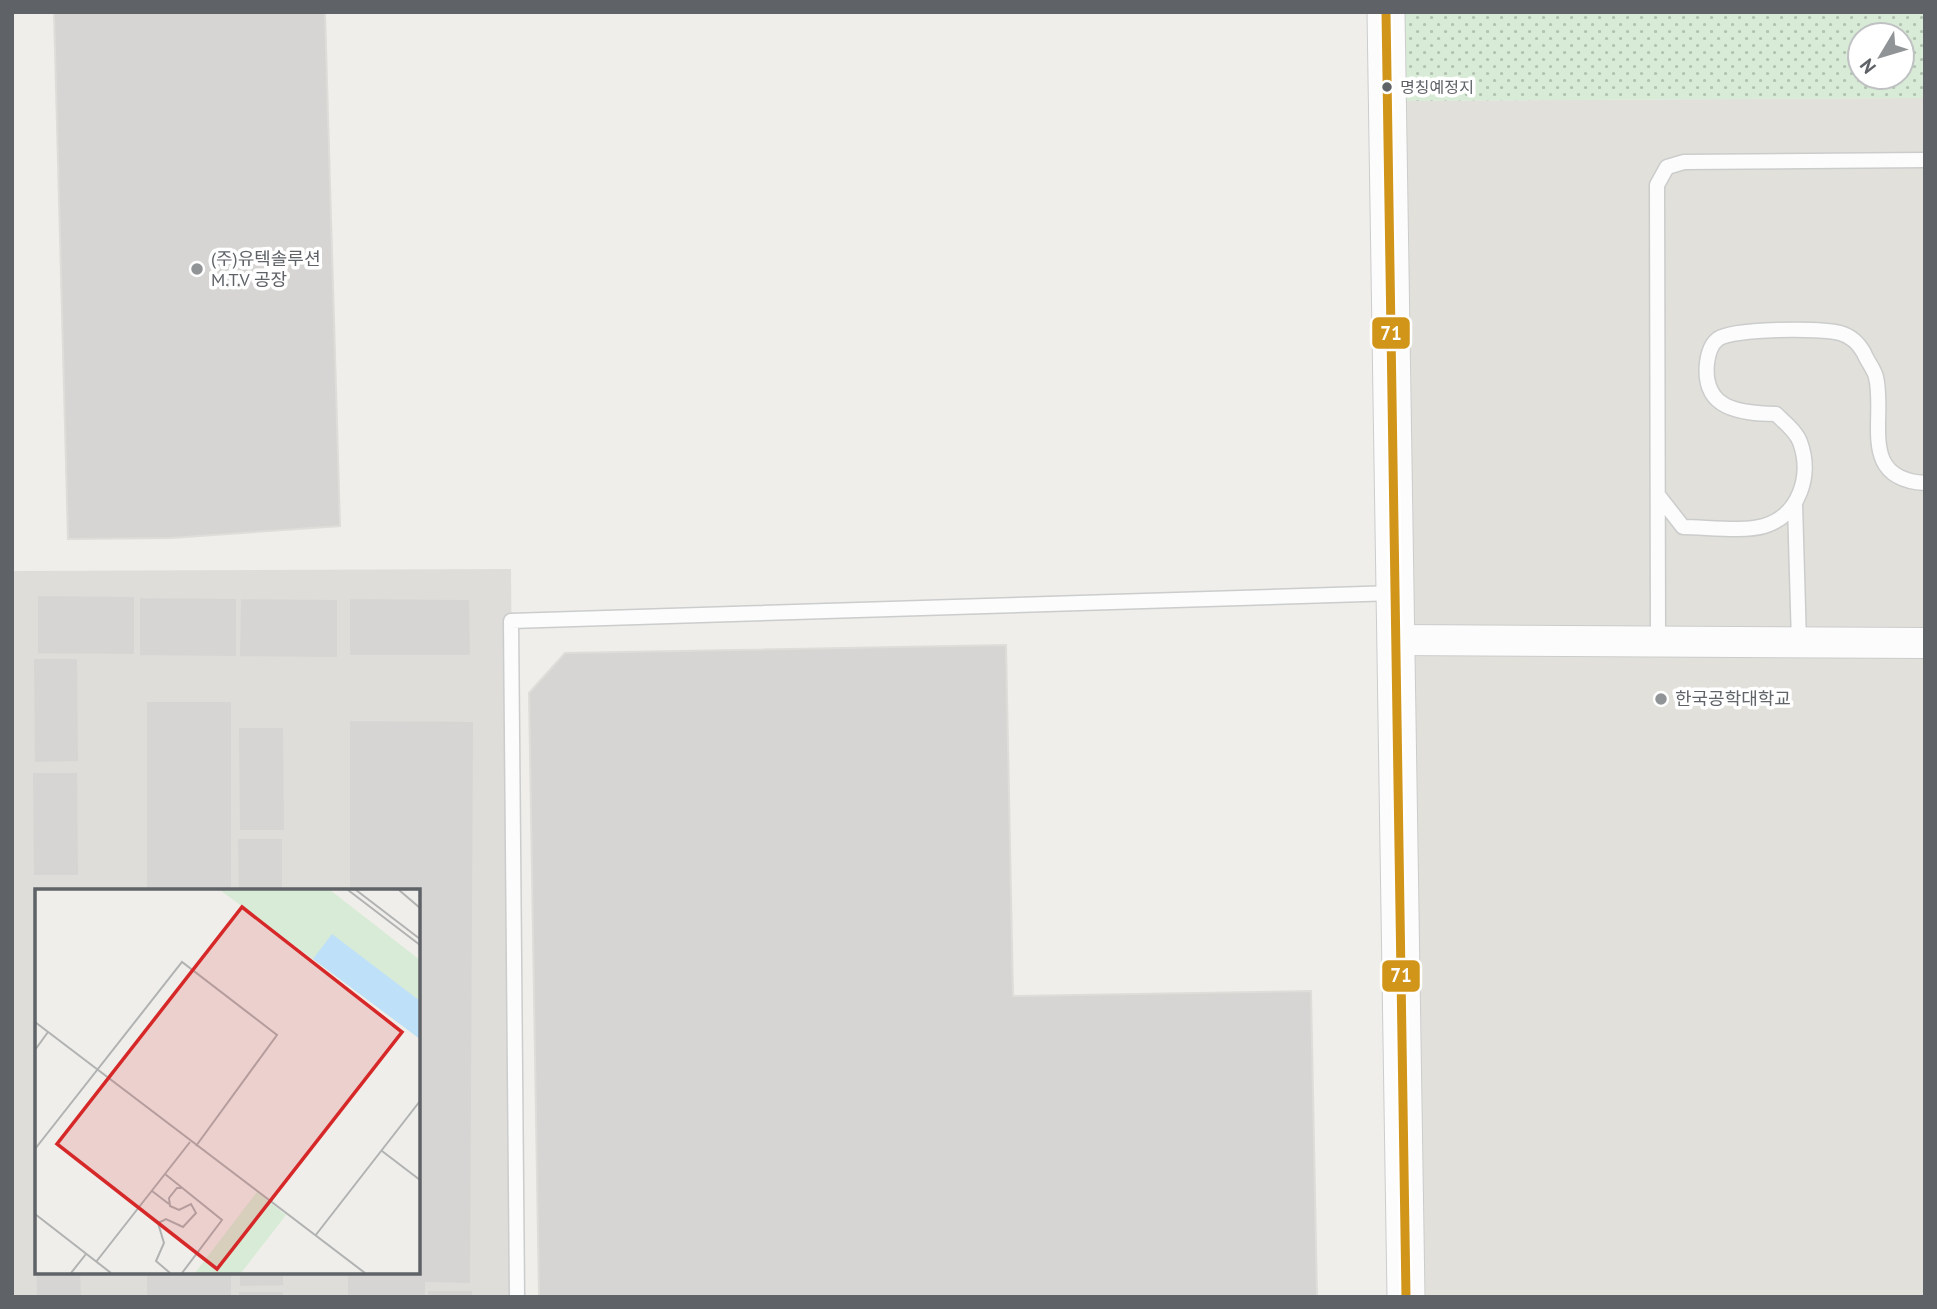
<svg xmlns="http://www.w3.org/2000/svg" width="1937" height="1309" viewBox="0 0 1937 1309" font-family="'PT Sans','Noto Sans KR',sans-serif">
	<style>
		.industrial { fill: #dfddda; fill-rule: evenodd }
		.education { fill: #e2e0da }
		.park { fill: url(#park-dots); fill-rule: evenodd }
		.building { fill: #d6d5d3; stroke: #deddd9; stroke-width: 2 }
		.lines { fill: none; stroke-linecap: round; stroke-linejoin: round }
		.service-casing { stroke: #cbcccc; stroke-width: 17 }
		.minor-casing { stroke: #cbcccc; stroke-width: 32 }
		.tertiary-casing { stroke: #cbcccc; stroke-width: 39 }
		.service { stroke: #fdfcfc; stroke-width: 14 }
		.minor { stroke: #fdfcfc; stroke-width: 30 }
		.tertiary { stroke: #fdfcfc; stroke-width: 37 }
		.bus-1-casing { stroke: #fff; stroke-width: 14 }
		.bus-1 { stroke: #d1951a; stroke-width: 9 }
		.bus-dot { fill: #5f6368; stroke: #fff; stroke-width: 2.5 }
		.poi-dot { fill: #919496; stroke: #fff; stroke-width: 2.5 }
		.labels { text-anchor: middle; stroke-width: 7; stroke-linejoin: round; paint-order: stroke }
		.bus-label { font-size: 16px; fill: #5f6368; stroke: #fff; text-anchor: start }
		.poi-label { font-size: 18px; fill: #5f6368; stroke: #fff; text-anchor: start }
		.inset-road { fill: none; stroke: #b1b2b2; stroke-width: 2 }
		.view { fill: #d62828; fill-opacity: 0.15; stroke: #d62828; stroke-width: 3.5 }
		.inset-edge { fill: none; stroke: #5f6368; stroke-width: 3.5 }
		.line-badge { stroke: #fff; stroke-width: 2.5 }
		.badge-label { font-size: 19px; text-anchor: middle; font-weight: bold; fill: #fff }
	</style>
	<defs>
		<pattern id="park-dots" width="8" height="8" patternUnits="userSpaceOnUse" patternTransform="scale(1.75)"><rect width="8" height="8" fill="#d8ebd6"/><path d="M2 2h.1M6 6h.1" fill="none" stroke="#b2c2b1" stroke-width="1.8" stroke-linecap="round"/></pattern>
	</defs>
	<rect width="100%" height="100%" fill="#efeeea"/>
	<!-- industrial -->
	<path class="industrial" d="M511,569L517,1297H13L12,571ZM37,891H418V1272H37Z"/>
	<!-- education -->
	<path class="education" d="M1925,98V1297H1406L1387,101Z"/>
	<!-- park -->
	<path class="park" d="M1387,12H1925V98L1387,101ZM1860,35H1902V77H1860Z"/>
	<!-- building -->
	<path class="building" d="M54,12H325L340,526L171,538L68,539Z
		M37,595L135,596V655L37,654Z
		M139,597L237,598V657L139,656Z
		M240,598L338,599V658L239,657Z
		M349,598L470,599L471,656H349Z
		M1006,645L1013,996L1311,991L1317,1297H539L529,693L565,653Z
		M33,658H78L79,762L34,763Z
		M146,701H232V891H146Z
		M349,720L474,721L471,1284L426,1283V1297H347V1272H418V891H349Z
		M238,727H284L285,831H239Z
		M32,772H78L79,876H33Z
		M237,838H283V891H238Z
		M35,1002H37V1106H36Z
		M35,1238L37,1272H81L82,1297H36Z
		M146,1272H232V1297H146Z
		M239,1272H284V1286L239,1287Z
		M427,1290H473V1297H427Z
		M238,1291H284V1297H238Z"/>
	<g class="lines">
		<!-- service casing -->
		<g class="service-casing">
			<path id="service" d="M1658,495L1683,527C1706,527 1744,532 1764,526C1800,515 1812,475 1800,442C1796,431 1784,422 1776,414C1740,413 1702,410 1707,363C1708,355 1711,344 1718,339C1732,328 1822,328 1840,333C1851,336 1859,344 1864,353C1867,361 1874,369 1876,377C1886,418 1857,479 1925,483
				M1795,504L1799,643
				M1658,642L1657,185L1667,167L1684,162L1925,160
				M517,1297L511,621L1395,593"/>
		</g>
		<!-- minor casing -->
		<g class="minor-casing">
			<path id="minor" d="M1396,640L1925,643"/>
		</g>
		<!-- tertiary casing -->
		<g class="tertiary-casing">
			<path id="tertiary" d="M1386,12L1406,1297"/>
		</g>
		<!-- service -->
		<use href="#service" class="service"/>
		<!-- minor -->
		<use href="#minor" class="minor"/>
		<!-- tertiary -->
		<use href="#tertiary" class="tertiary"/>
		<!-- bus-1 casing -->
		<g class="bus-1-casing">
			<path id="bus-1" d="M1386,12L1406,1297"/>
		</g>
		<!-- bus-1 -->
		<use href="#bus-1" class="bus-1"/>
	</g>
	<!-- markers -->
	<circle class="bus-dot" cx="1387" cy="87" r="6"/>
	<g class="poi-dot">
		<circle cx="197" cy="269" r="7"/>
		<circle cx="1661" cy="699" r="7"/>
	</g>
	<g class="labels">
		<!-- bus labels -->
		<g class="bus-label">
			<text x="1400" y="93">명칭예정지</text>
		</g>
		<!-- poi labels -->
		<g class="poi-label">
			<text x="211" y="265">(주)유텍솔루션<tspan x="211" dy="21">M.T.V 공장</tspan></text>
			<text x="1675" y="705">한국공학대학교</text>
		</g>
	</g>
	<!-- overview -->
	<g transform="translate(35 889)">
		<rect width="385" height="385" fill="#efeeea"/>
		<path d="M185,1H295L385,71V150Z" fill="#d8ebd6"/>
		<path d="M222,303L251,326L206,384H160Z" fill="#d8ebd6"/>
		<path d="M297,45L385,112V150L278,70Z" fill="#bfe0f9"/>
		<path class="inset-road" d="M313,1L385,56M321,1L385,50M364,1L385,19M0,133L330,384M0,161L13,143M0,260L147,73L242,146L161,257M347,262L385,291M130,285L187,331L147,384M117,302L134,315M0,325L76,384M280,347L385,212M61,373L155,253M36,384L51,365M135,384L121,372L129,354L123,334L131,330L148,338L161,324L156,315L144,321L135,317L134,309L142,299H148"/>
		<path class="view" d="M207,18L367,143L182,380L22,255Z"/>
		<rect width="385" height="385" class="inset-edge"/>
	</g>
	<g class="line-badge">
		<rect x="1371" y="316" width="40" height="34" rx="7" fill="#d1951a"/>
		<rect x="1381" y="959" width="40" height="34" rx="7" fill="#d1951a"/>
	</g>
	<g class="badge-label">
		<text x="1391" y="340">71</text>
		<text x="1401" y="982">71</text>
	</g>
	<!-- border -->
	<rect width="1937" height="1309" fill="none" stroke="#5f6368" stroke-width="28"/>
	<!-- north arrow -->
	<g transform="translate(1881 56) rotate(232)"><circle r="33" fill="#ffffff" stroke="#bfc1c3" stroke-width="2"/>
	<path d="M0-5L12 26L0 18L-12 26Z" fill="#919496"/>
	<text y="-10" font-size="19" font-weight="bold" text-anchor="middle" fill="#5f6368">N</text>
	</g>
</svg>
